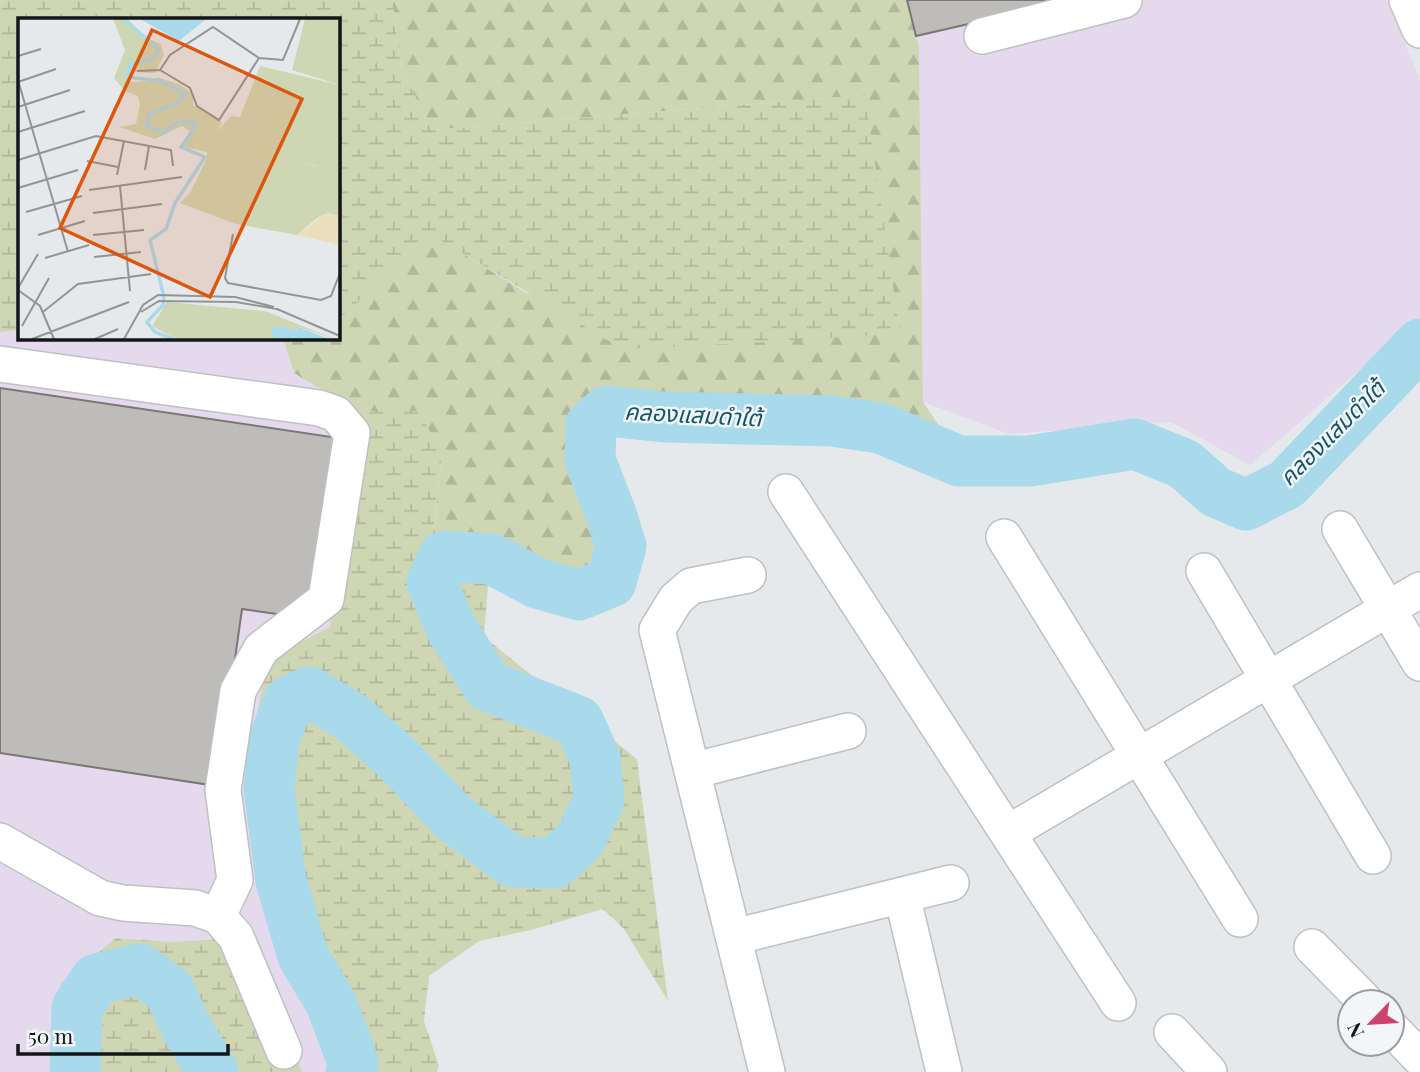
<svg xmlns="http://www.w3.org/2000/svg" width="1420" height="1072" viewBox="0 0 1420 1072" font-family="'Playfair Display','Noto Sans Thai',serif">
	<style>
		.industrial { fill: #e5d9ed }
		.forest { fill: url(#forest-firs) }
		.wetland { fill: url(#wetland-marsh) }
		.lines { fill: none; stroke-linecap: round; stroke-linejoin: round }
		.river { stroke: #a9daec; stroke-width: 51 }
		.building { fill: #bebcb9; stroke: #7a7876; stroke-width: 2 }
		.minor-casing { stroke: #bec0c3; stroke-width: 38 }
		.minor { stroke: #fff; stroke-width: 35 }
		.labels { text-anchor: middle; stroke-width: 5; stroke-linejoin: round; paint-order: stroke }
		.water-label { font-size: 23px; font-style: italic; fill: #145568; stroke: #f3f6f8 }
		.inset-river { fill: none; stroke: #a9daec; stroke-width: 3.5 }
		.inset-road { fill: none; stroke: #929596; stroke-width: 2 }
		.view { fill: #dd560d; fill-opacity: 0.15; stroke: #dd560d; stroke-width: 3.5 }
		.inset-edge { fill: none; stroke: #151617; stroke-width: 3.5 }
	</style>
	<defs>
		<pattern id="forest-firs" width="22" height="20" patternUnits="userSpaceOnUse" patternTransform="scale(1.75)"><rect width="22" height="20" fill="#cfd6b4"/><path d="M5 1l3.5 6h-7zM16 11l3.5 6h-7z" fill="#b1b79a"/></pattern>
		<pattern id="wetland-marsh" width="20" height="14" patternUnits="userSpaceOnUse" patternTransform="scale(1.75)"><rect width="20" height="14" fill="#cfd6b4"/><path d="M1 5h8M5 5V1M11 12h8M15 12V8" fill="none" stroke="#b1b79a"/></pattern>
	</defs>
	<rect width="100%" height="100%" fill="#e6e9eb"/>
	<!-- industrial -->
	<path class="industrial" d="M906,0H1387L1420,80V318L1250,465L1171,422L1009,434L923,402L919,47Z
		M19,330V338H283L294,373L356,411L330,627L267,659L270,922L295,910L369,1059L341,1072H302L249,937L171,942L116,938L61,983L60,1072H0V332Z"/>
	<!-- forest -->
	<path class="forest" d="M392,0H906L919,47L923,402L946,436L856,401L705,403L608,397L570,416L578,438L605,538L607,566L563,579L498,548L431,551L442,455L356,411L294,373L283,338H338V316L345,315L427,231L528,294L865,95L431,130L401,67Z"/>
	<!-- wetland -->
	<path class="wetland" d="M0,0H392L401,67L431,130L865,95L900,333L769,342L622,349L427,232L345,315L338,316V19H19V330L0,332Z
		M356,411H419L442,455L431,550L498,548L488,586L484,637L637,759L668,1001L624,929L603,909L531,930L479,941L429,976L424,1021L439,1066L437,1072H341L368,1058L295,911L270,923L248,766L267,659L330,627Z
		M249,937L302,1072H60L61,983L116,938L171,942Z"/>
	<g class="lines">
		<!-- river -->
		<path class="river" d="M75,1072L77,1008L96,979L140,969L169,990L187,1029L213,1072
			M351,1072L353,1062L331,1003L303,956L281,881L269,788L274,739L289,701L309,692L351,717L397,758L454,818L513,862L555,863L580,840L599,800L595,758L578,721L488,686L450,626L432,582L444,556L492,559L537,583L579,595L611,582L621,546L612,517L590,460L591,425L607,411L664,417L832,421L880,428L959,461H1030L1135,444L1184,464L1216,492L1246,505L1287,484L1420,344"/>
	</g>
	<!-- building -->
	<path class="building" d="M907,0H1073L916,36Z
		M0,388L345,439L319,620L242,609L217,786L0,753Z"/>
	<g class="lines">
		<!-- minor casing -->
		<g class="minor-casing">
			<path id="minor" d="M1407,0L1420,30
				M982,36L1124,0
				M0,364L319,408L336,414L352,433L326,599L261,649L238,691L223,790L235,880L218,916
				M786,492L1118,1003
				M1340,529L1420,663
				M1004,537L1240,919
				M1204,571L1373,856
				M748,575L691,586L676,599L657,630L767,1072
				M692,771L848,731
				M1008,833L1420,590
				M0,841L100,898L123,903L195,908L218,916L236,937L284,1051
				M902,895L944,1072
				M734,937L951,883
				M1312,947L1366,1002
				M1392,1029L1420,1058
				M1172,1032L1209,1072"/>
		</g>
		<!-- minor -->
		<use href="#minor" class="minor"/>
	</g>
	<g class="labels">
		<!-- water labels -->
		<g class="water-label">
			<text transform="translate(693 415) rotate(3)" y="8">คลองแสมดำใต้</text>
			<text transform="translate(1332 433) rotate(-45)" y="8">คลองแสมดำใต้</text>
		</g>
	</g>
	<!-- overview -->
	<g transform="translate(18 18)">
		<rect width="322" height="322" fill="#e6e9eb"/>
		<path d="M287,1H322V67L274,52Z" fill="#cfd6b4"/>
		<path d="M213,98L222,99L218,109L224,126L214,196L238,133H248L300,149L294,172L322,179V198L309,195L299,200L279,217L218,206L162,185L172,175L189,140V134L166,129L167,122L179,106L199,113Z" fill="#cfd6b4"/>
		<path d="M95,1H110L127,19L143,26L146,37L137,55L113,54L112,64L137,63L138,59L161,66L175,76V87L204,104L199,113L179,106L175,115L164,108L137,121L101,109L118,106L122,87L120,78L107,73L96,60L107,32ZM242,48L322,67V179L293,172L299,148L238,133L214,196L179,185L195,145L224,126L218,109ZM149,284L247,293L317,321L281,309L279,313L259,308L253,311L255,321H159L134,308Z" fill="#cfd6b4"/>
		<path d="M309,195L322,198V227L279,217Z" fill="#e9dfba"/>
		<path d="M122,1H186L187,2L161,23ZM259,308L279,313L281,309L311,321H255L253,311Z" fill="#a9daec"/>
		<path class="inset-river" d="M105,1L141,31L135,41L112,46L109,59L143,63L167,76L161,84L130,97L129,108L146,115L157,105L175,104L178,107L163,129L187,139L157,185L148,211L132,222L146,279L145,287L129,304L137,314L155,321"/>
		<path class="inset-road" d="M0,38L23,31M142,52L172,70L179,88L201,102L241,40M119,53L142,52L152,37L195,9L241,40L265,42L282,1M0,62L50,234M0,64L38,51M0,89L52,72M0,114L67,93M0,142L78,118L153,132L155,148M69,143L100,149M127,152L131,128M99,157L106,123M102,168L112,273M0,170L60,152M71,172L164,159M8,194L64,178M75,195L144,186M215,216L207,260L210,265L303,282L313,278L322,255M20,217L67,203M75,217L126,212M76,239L123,234M27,240L71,227M0,270L20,236M0,272L22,288L36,321M25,294L60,266L133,256M123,294L141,283L218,284L259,291L322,318M4,308L31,260M14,321L111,284M77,321L100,311M106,321L125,287L140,277L217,279L256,289"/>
		<path class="view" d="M134,12L284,81L192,279L42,210Z"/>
		<rect width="322" height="322" class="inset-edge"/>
	</g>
	<!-- north arrow -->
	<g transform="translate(1371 1023) rotate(245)"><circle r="33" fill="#f3f6f8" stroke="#9a9c9e" stroke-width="2"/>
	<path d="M0-5L12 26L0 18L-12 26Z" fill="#cf426e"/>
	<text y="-10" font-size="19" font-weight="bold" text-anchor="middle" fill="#151617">N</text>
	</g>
	<!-- scale -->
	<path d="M18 1044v10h210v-10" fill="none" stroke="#151617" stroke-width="3.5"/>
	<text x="28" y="1044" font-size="21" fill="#151617" stroke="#f3f6f8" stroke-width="5" paint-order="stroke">50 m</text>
</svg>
